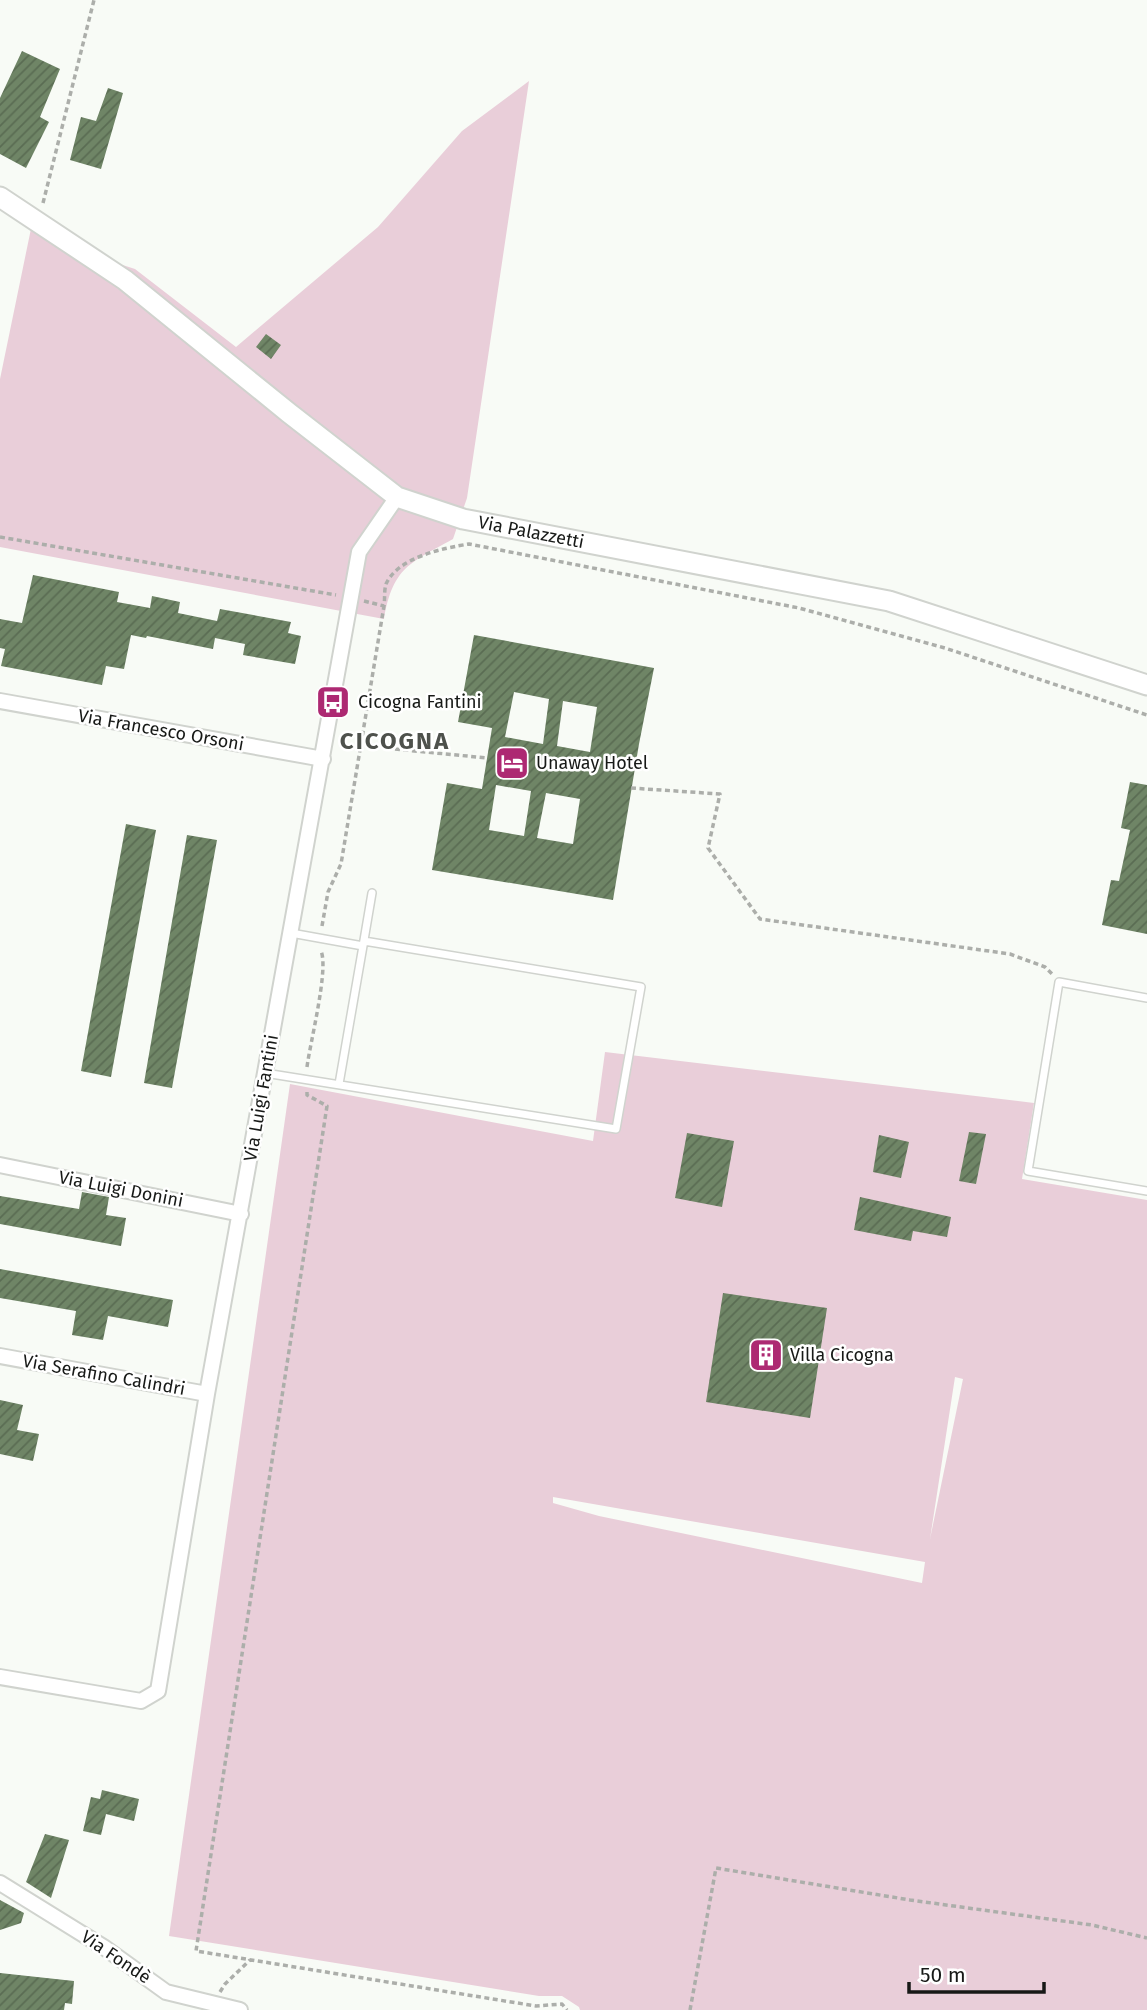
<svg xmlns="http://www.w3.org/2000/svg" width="1147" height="2010" viewBox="0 0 1147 2010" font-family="'Fira Sans',sans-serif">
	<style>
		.green { fill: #e9ced9; fill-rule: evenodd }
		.building { fill: url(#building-hatch); fill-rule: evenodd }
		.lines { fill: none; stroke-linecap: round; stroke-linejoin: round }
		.service-casing { stroke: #d0d3ce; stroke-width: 10 }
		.minor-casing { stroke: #d0d3ce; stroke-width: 18 }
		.secondary-casing { stroke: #d0d3ce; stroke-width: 23 }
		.path { stroke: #acaeaa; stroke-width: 3.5; stroke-dasharray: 5 3.5; stroke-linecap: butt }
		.service { stroke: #fff; stroke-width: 7 }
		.minor { stroke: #fff; stroke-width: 14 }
		.secondary { stroke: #fff; stroke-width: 19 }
		.labels { text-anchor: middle; stroke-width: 5; stroke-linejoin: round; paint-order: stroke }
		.street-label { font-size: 18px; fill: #171917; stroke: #fff }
		.poi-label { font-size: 18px; fill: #171917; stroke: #fff; text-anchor: start }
		.district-label { font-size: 24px; font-weight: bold; letter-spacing: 2px; fill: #4e514c; stroke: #fff }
	</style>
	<defs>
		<pattern id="building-hatch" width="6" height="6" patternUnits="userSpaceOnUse" patternTransform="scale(1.75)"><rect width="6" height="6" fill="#6f8566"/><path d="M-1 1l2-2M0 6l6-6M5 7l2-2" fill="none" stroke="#5a6c53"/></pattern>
	</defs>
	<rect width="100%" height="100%" fill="#f8fbf6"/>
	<!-- green -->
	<path class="green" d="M529,81L467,498L453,539C410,563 393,567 384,619L0,547V379L33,219L104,259L135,269L236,347L378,227L462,131Z
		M605,1052L1034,1103L1022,1179L1147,1200V2010H580L579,2007L562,1996H539L169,1936L290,1084L593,1141ZM955,1377L963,1379L930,1539ZM553,1497L925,1562L922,1583L599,1516L553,1503Z"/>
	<!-- building -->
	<path class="building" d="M22,51L60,69L40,117L49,122L26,168L0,154V98Z
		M108,88L123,93L101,169L70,160L81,117L96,121Z
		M266,334L281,345L271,359L256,347Z
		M33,575L119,592L117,602L150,608L152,596L180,602L178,613L217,621L220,609L291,622L288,633L301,636L295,664L243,655L245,644L215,638L213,649L147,636L146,638L131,635L124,669L106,666L102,685L1,666L5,649L0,648V619L22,623Z
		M474,635L654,668L639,744L613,900L432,870L447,783L482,789L492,728L458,722ZM514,692L549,699L543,744L505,737ZM563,701L597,707L590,752L557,746ZM496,785L531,791L524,836L489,830ZM546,793L580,799L573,844L537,838Z
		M1130,782L1147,785V934L1102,925L1111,880L1119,881L1130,830L1121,828Z
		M126,824L156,830L111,1077L81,1071Z
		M187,835L217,840L172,1088L144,1083Z
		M969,1132L986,1134L976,1184L959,1181Z
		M687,1133L734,1141L722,1207L675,1198Z
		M879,1135L909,1142L901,1178L873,1172Z
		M82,1192L109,1197L106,1215L126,1218L121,1246L0,1224V1196L79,1209Z
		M860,1197L951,1217L947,1237L913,1231L911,1241L854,1230Z
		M0,1269L173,1300L168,1327L108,1316L103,1340L72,1335L76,1311L0,1298Z
		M723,1293L827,1308L810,1418L706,1402Z
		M0,1400L23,1405L17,1430L39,1434L33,1461L0,1454Z
		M102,1790L139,1799L134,1821L106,1814L101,1835L83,1831L91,1797L100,1799Z
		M45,1834L69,1840L51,1898L26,1882Z
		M0,1900L24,1913L21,1923L0,1930Z
		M0,1973L74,1981L72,2004L65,2003L64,2010H0Z"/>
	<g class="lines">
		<!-- service casing -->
		<g class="service-casing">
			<path id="service" d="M291,933L363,946L372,893
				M1147,998L1059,982L1028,1171L1147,1191
				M265,1073L616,1129L641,987L364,941
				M339,1084L363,946"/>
		</g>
		<!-- minor casing -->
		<g class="minor-casing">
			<path id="minor" d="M0,701L323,759
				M0,1165L241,1214
				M0,1356L207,1394
				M0,1677L141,1701L158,1691L207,1394L359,552L397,497
				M0,1883L105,1948L166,1992L240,2010"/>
		</g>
		<!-- secondary casing -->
		<g class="secondary-casing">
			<g id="secondary">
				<path id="s1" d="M0,197L125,280L289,413L397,497L463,519L889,601L1147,685"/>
			</g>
		</g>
		<!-- path -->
		<path class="path" d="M43,203L94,0
			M0,537L336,595
			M364,601L384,606C385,600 384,590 386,584C398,557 444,548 469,544L799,608L945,648L1147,715
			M395,749L487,758
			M631,788L720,794L708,848L760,919L1010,954L1045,967L1052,974
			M322,926L328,892L341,864L384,606
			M307,1067C310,1043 329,969 321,951
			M307,1092V1095L327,1106L196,1951L536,2006L562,2004L567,2010
			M220,1992L225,1984L250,1960
			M690,2010L716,1868L910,1900L1092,1925L1147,1938"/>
		<!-- service -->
		<use href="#service" class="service"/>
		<!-- minor -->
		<use href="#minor" class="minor"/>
		<!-- secondary -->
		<use href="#secondary" class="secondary"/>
	</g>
	<!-- icons -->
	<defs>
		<g id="bus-square" transform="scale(1.75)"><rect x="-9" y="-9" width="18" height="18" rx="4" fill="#ad2972" stroke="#fff"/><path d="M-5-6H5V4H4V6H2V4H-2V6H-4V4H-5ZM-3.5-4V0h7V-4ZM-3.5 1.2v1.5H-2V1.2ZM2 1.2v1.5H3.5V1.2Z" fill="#fff"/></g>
		<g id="hotel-square" transform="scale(1.75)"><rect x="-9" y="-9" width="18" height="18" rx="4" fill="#ad2972" stroke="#fff"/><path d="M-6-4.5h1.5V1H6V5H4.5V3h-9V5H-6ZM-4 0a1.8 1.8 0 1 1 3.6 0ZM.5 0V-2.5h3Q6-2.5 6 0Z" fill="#fff"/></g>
		<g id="building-square" transform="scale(1.75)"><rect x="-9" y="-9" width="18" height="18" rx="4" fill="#ad2972" stroke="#fff"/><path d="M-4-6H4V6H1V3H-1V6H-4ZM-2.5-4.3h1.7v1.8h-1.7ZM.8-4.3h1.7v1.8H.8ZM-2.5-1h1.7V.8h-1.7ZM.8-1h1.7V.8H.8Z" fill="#fff"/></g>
	</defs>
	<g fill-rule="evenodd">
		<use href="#bus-square" x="333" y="702"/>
		<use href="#hotel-square" x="512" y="763"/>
		<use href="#building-square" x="766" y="1355"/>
	</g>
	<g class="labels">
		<!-- street labels -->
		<g class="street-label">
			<text dy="6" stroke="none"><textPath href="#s1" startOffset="637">Via Palazzetti</textPath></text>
			<text transform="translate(161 730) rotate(10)" y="6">Via Francesco Orsoni</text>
			<text transform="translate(261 1098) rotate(-80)" y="6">Via Luigi Fantini</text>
			<text transform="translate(121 1189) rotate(11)" y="6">Via Luigi Donini</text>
			<text transform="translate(104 1375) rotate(10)" y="6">Via Serafino Calindri</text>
			<text transform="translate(116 1957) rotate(34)" y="6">Via Fondè</text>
		</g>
		<!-- poi labels -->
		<g class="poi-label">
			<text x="358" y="708">Cicogna Fantini</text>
			<text x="536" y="769">Unaway Hotel</text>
			<text x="790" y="1361">Villa Cicogna</text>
		</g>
		<!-- district labels -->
		<g class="district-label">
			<text x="395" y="749">CICOGNA</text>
		</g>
	</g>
	<!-- scale -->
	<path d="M909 1982v10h135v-10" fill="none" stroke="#171917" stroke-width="3.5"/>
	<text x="920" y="1982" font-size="21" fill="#171917" stroke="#ffffff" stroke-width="5" paint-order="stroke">50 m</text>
</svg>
